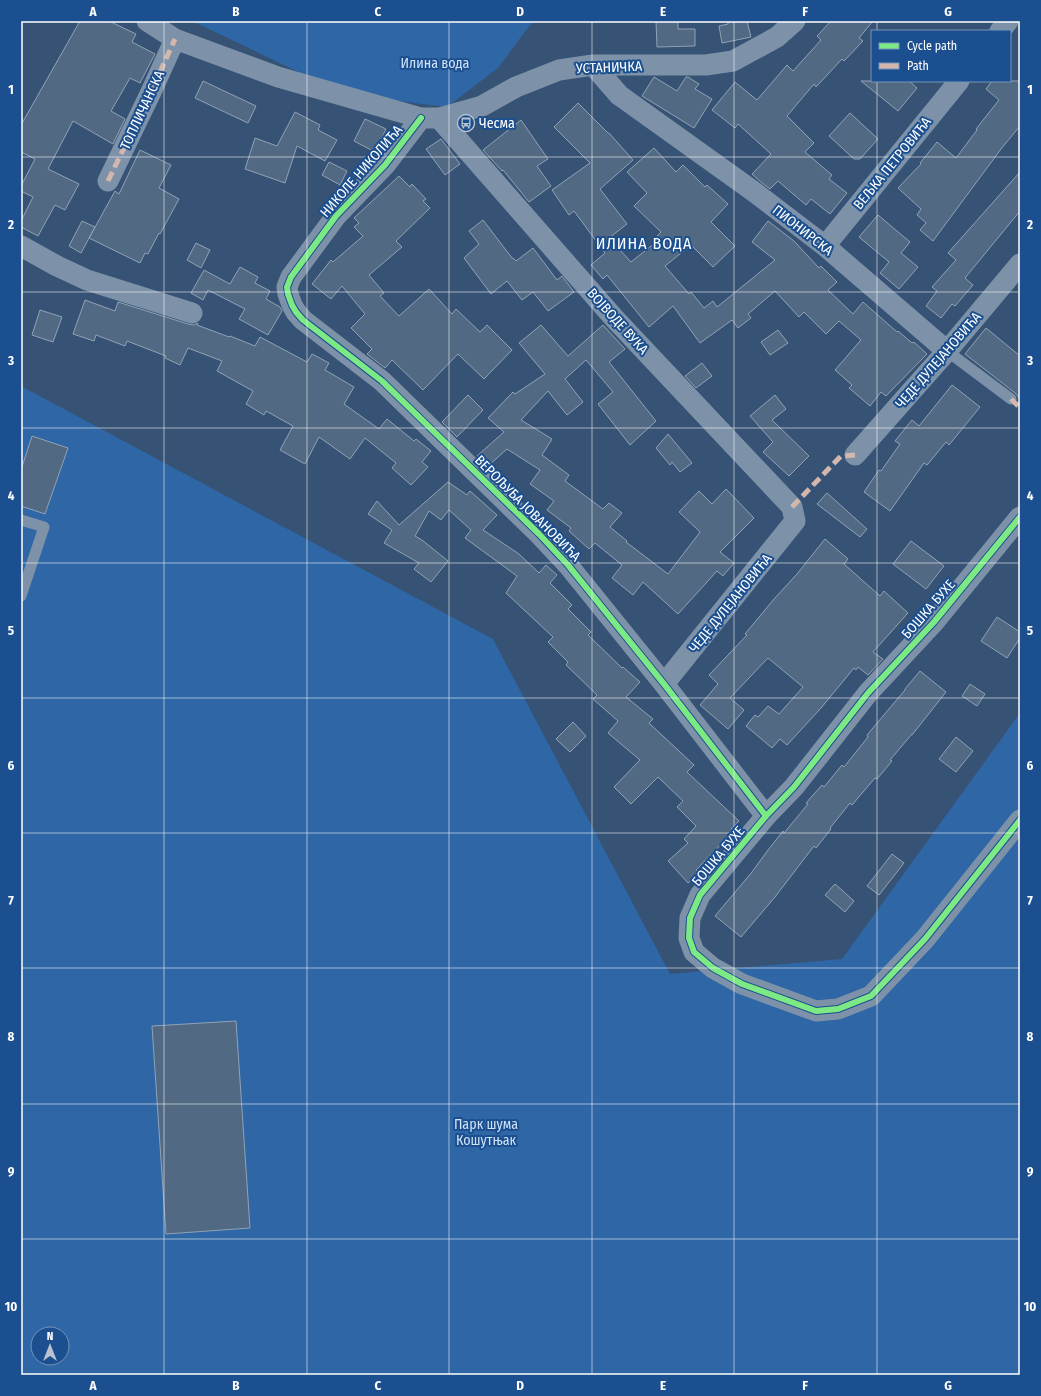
<svg xmlns="http://www.w3.org/2000/svg" width="1041" height="1396" viewBox="0 0 1041 1396" font-family="'Fira Sans Condensed',sans-serif">
	<style>
		.green { fill: #2f66a5; fill-rule: evenodd }
		.building { fill: #526984; stroke: #92a2b6 }
		.lines { fill: none; stroke-linecap: round; stroke-linejoin: round }
		.service { stroke: #7d92a8; stroke-width: 11 }
		.minor { stroke: #7d92a8; stroke-width: 21 }
		.quiet { stroke: #d1b7ad; stroke-width: 5; stroke-dasharray: 10 5; stroke-linecap: butt }
		.cycleway-casing { stroke: #1b4f8f; stroke-width: 8 }
		.cycleway { stroke: #7ce984; stroke-width: 6 }
		.grid { fill: none; stroke: #fff; stroke-width: 1; stroke-opacity: 0.55 }
		.labels { text-anchor: middle; stroke-width: 4; stroke-linejoin: round; paint-order: stroke }
		.park-label { font-size: 14px; fill: #cfe3fa; stroke: #1b4f8f }
		.street-label { font-size: 14px; fill: #fff; stroke: #1b4f8f }
		.poi-label { font-size: 14px; fill: #fff; stroke: #1b4f8f; text-anchor: start }
		.quarter-label { font-size: 16px; letter-spacing: 1px; fill: #fff; stroke: #1b4f8f }
		.neatline { fill: none; stroke: #fff; stroke-width: 1.5 }
		.grid-label { font-size: 13px; text-anchor: middle; font-weight: bold; fill: #fff }
	</style>
	<rect width="100%" height="100%" fill="#365274"/>
	<!-- green -->
	<path class="green" d="M192,21H533L498,68L447,107L398,101L307,76Z
		M21,386L493,639L670,974L842,959L1020,713V1375H21ZM38,1334H62V1358H38Z"/>
	<!-- building -->
	<path class="building" d="M80,21H109L136,34L132,42L155,54L140,83L130,78L111,111L125,119L113,144L73,121L48,169L79,184L65,210L55,205L38,236L21,227V221L33,197L21,191V186L35,159L21,152V125Z
		M656,21H678V29H695V46L657,47Z
		M728,21H747L751,37L722,43L719,26L728,24Z
		M831,21H873L859,38L863,41L844,61L842,59L816,87L814,84L787,116L814,143L805,152L832,175L829,179L847,193L830,214L811,199L806,205L778,181L770,189L762,183L752,174L771,154L738,124L735,128L712,110L735,82L757,100L787,65L793,71L821,40L817,36Z
		M654,77L677,91L686,77H688L699,84L695,89L712,99L694,128L642,96Z
		M203,81L256,106L248,123L195,98Z
		M861,81H909L917,88L898,111Z
		M992,81H1020V126L1001,149L933,241L920,230L926,223L917,215L921,209L898,188L921,164L920,163L937,142L956,158L977,130L976,129L999,100L986,89Z
		M578,103L608,133H609L633,160L600,189L627,224L609,238L631,262L660,239L657,236L661,232L634,206L647,193L627,172L654,148L676,172L683,165L705,187L707,185L728,204L711,222L735,246L713,267L691,245L665,266L689,294L691,292L704,308L713,301L717,307L775,260L752,242L768,221L794,241L819,268L821,266L837,282L828,290L853,314L863,302L897,332L898,331L912,343L914,342L927,354L886,396L881,392L870,406L849,388L852,385L835,370L861,340L839,321L826,334L804,312L799,317L775,291L748,314L751,318L738,328L732,320L700,343L673,306L649,327L607,275L603,279L591,265L605,253L574,211L569,215L552,190L590,163L554,127Z
		M295,112L320,125L318,130L337,140L325,161L297,146L285,183L245,169L255,138L277,146Z
		M850,113L878,139L860,159H854L829,136Z
		M365,119L386,129L375,152L354,141Z
		M521,120L548,159L537,166L551,186L529,202L503,170L502,171L483,150Z
		M441,139L460,164L445,175L426,149Z
		M140,150L171,165L159,188L179,199L160,234L159,233L148,254L145,253L140,263L89,238L115,191L119,194Z
		M329,162L347,171L340,185L322,175Z
		M1020,172V211L965,278L973,285L955,306L952,304L941,318L926,306L937,291L932,287L956,260L948,253Z
		M399,176L410,187L412,184L426,199L423,201L430,208L396,241L402,247L369,275L384,293L380,296L399,316L429,289L452,314L456,309L480,332L487,325L512,350L484,379L458,354L423,390L392,360L385,368L367,354L372,349L351,328L365,314L342,286L331,299L312,284L331,260L333,262L363,236L354,227L359,223L354,218Z
		M878,215L910,242L901,253L918,267L899,289L880,273L889,262L859,237Z
		M483,220L512,258H513L516,261L533,248L557,280L562,276L574,292L548,311L533,292L522,300L507,281L491,294L464,258L479,244L469,231Z
		M82,221L95,227L81,253L69,246Z
		M196,243L210,250L201,268L187,260Z
		M240,267L258,277L255,283L270,291L266,299L280,307L282,311L268,335L239,319L245,309L208,290L203,300L191,293L204,270L230,284Z
		M85,300L115,311L118,302L188,324L194,325L198,323L197,325L229,337L230,336L255,346L260,337L307,362L312,354L329,363L325,370L354,387L344,404L379,429L387,419L414,441L416,439L431,451L422,462L428,467L411,485L392,468L396,463L365,438L350,459L319,437L305,464L280,450L293,426L266,411L264,415L246,404L253,391L217,371L222,361L188,348L180,365L165,358L166,356L127,341L125,346L96,335L94,341L73,334Z
		M40,310L62,317L53,342L32,335Z
		M541,325L568,356L603,325L625,349L609,362L656,421L630,445L598,404L613,392L586,360L565,379L583,402L567,415L548,391L521,420L552,439L542,455L569,475L565,481L603,509L609,503L622,513L610,527L627,541L626,542L668,574L700,532L679,512L699,491L712,504L726,489L754,518L720,552L734,563L723,576L717,571L678,614L643,582L633,595L612,578L622,565L595,543L589,549L569,531L571,528L547,510L554,501L530,484L540,470L507,449L487,467L477,456L504,432L488,418L513,392L515,394L545,374L519,343Z
		M986,328L1020,356V399L1015,393L965,354Z
		M778,330L788,343L770,355L761,342Z
		M702,363L712,376L696,388L685,376Z
		M952,385L980,407L949,445L946,442L927,465L924,463L890,511L864,492L879,470L881,471L900,444L895,441L912,420L919,426Z
		M468,395L483,410L457,437L442,422Z
		M775,395L786,409L772,420L809,456L789,476L763,452L773,442L750,416Z
		M668,434L692,463L680,472L672,462L670,465L656,448Z
		M32,436L68,448L45,514L21,506V470Z
		M448,482L467,495L470,491L497,515L483,530L519,554L539,573L546,565L557,575L550,583L572,605L568,609L591,632L588,635L622,668L623,667L640,682L626,697L653,719L649,723L694,765L687,772L739,821L731,829L733,832L696,870L699,873L688,883L668,861L688,843L684,839L696,826L677,807L683,801L658,777L631,804L614,787L640,760L608,733L618,721L593,699L597,695L566,665L568,662L548,642L553,637L506,593L517,576L465,538L471,530L449,510L441,520L429,511L415,536L422,540L448,561L431,582L414,569L419,563L384,543L392,530L368,514L377,501L399,525Z
		M827,493L867,529L860,537L817,504Z
		M825,539L848,559L844,564L880,596L884,591L908,613L873,652L883,659L868,675L858,667L856,670L854,668L821,708L787,745L780,739L772,748L746,726L755,715L758,717L768,706L779,714L803,687L768,658L730,698L744,710L728,729L700,705L718,684L709,675L747,635L745,634L774,599L797,574Z
		M911,541L944,566L926,589L893,564Z
		M997,617L1020,632V638L1007,658L981,641Z
		M920,671L946,692L912,735V734L890,760L892,761L877,779L875,778L852,805L850,803L830,828L831,829L816,848L814,846L775,897L741,937L715,916L752,872L768,850L783,831L784,833L808,804L806,803L822,785L824,787L842,765L844,767L868,737L867,735L905,690V689Z
		M970,684L985,694L977,706L962,696Z
		M573,722L586,736L570,752L556,739Z
		M956,737L973,751L956,772L939,759Z
		M892,854L904,863L879,895L867,886Z
		M835,884L854,901L845,912L825,895Z
		M236,1021L250,1228L166,1234L152,1026Z"/>
	<g class="lines">
		<!-- service -->
		<path class="service" d="M947,351L1011,399
			M21,520L44,527L21,596"/>
		<!-- minor -->
		<path class="minor" d="M147,21L175,39L278,77L421,118H439L482,106L516,87L559,70L593,65H706L733,61L777,37L795,21
			M1000,31L1008,21
			M593,65L619,95L753,191L825,246L947,351
			M421,118L385,165L336,216L291,277L287,287L288,294L292,305L296,312L303,320L382,381L539,534L568,565L664,684L766,816
			M439,118L614,318L792,507L795,521L664,684
			M108,181L151,92L175,39
			M21,246L57,266L87,280L192,313
			M825,246L959,81
			M855,455L947,351L1020,264
			M1020,517L934,622L868,693L794,787L766,816L700,895L690,918L689,938L694,952L713,968L742,984L816,1011L838,1009L871,996L925,939L1020,820"/>
		<!-- quiet -->
		<path class="quiet" d="M108,181L151,92L175,39
			M1011,399L1020,408
			M792,507L841,456L855,455"/>
		<!-- cycleway casing -->
		<g class="cycleway-casing">
			<path id="cycleway" d="M421,118L385,165L336,216L291,277L287,287L288,294L292,305L296,312L303,320L382,381L539,534L568,565L664,684L766,816
				M1020,517L934,622L868,693L794,787L766,816L700,895L690,918L689,938L694,952L713,968L742,984L816,1011L838,1009L871,996L925,939L1020,820"/>
		</g>
		<!-- cycleway -->
		<use href="#cycleway" class="cycleway"/>
	</g>
	<!-- grid -->
	<path class="grid" d="M164,21V1375M307,21V1375M449,21V1375M592,21V1375M734,21V1375M877,21V31M877,81V1375M21,157H1020M21,292H1020M21,428H1020M21,563H1020M21,698H1020M21,833H1020M21,968H1020M21,1104H1020M21,1239H1020"/>
	<!-- icons -->
	<defs>
		<g id="bus-ring" transform="scale(0.9)"><circle r="9.5" fill="#1b4f8f" stroke="#b9c2ce" stroke-width="1.5"/><path d="M-5-6H5V4H4V6H2V4H-2V6H-4V4H-5ZM-3.5-4V0h7V-4ZM-3.5 1.2v1.5H-2V1.2ZM2 1.2v1.5H3.5V1.2Z" fill="#b9c2ce"/></g>
	</defs>
	<g fill-rule="evenodd">
		<use href="#bus-ring" x="466" y="123"/>
	</g>
	<g class="labels">
		<!-- park labels -->
		<g class="park-label">
			<text x="435" y="68">Илина вода</text>
			<text x="486" y="1129">Парк шума<tspan x="486" dy="16">Кошутњак</tspan></text>
		</g>
		<!-- street labels -->
		<g class="street-label">
			<text transform="translate(609 67) rotate(-2)" y="5">УСТАНИЧКА</text>
			<text transform="translate(142 110) rotate(-65)" y="5">ТОПЛИЧАНСКА</text>
			<text transform="translate(892 163) rotate(-51)" y="5">ВЕЉКА ПЕТРОВИЋА</text>
			<text transform="translate(361 171) rotate(-49)" y="5">НИКОЛЕ НИКОЛИЋА</text>
			<text transform="translate(803 230) rotate(38)" y="5">ПИОНИРСКА</text>
			<text transform="translate(618 321) rotate(48)" y="5">ВОЈВОДЕ ВУКА</text>
			<text transform="translate(938 360) rotate(-49)" y="5">ЧЕДЕ ДУЛЕЈАНОВИЋА</text>
			<text transform="translate(528 508) rotate(45)" y="5">ВЕРОЉУБА ЈОВАНОВИЋА</text>
			<text transform="translate(730 603) rotate(-51)" y="5">ЧЕДЕ ДУЛЕЈАНОВИЋА</text>
			<text transform="translate(928 609) rotate(-49)" y="5">БОШКА БУХЕ</text>
			<text transform="translate(718 856) rotate(-50)" y="5">БОШКА БУХЕ</text>
		</g>
		<!-- poi labels -->
		<g class="poi-label">
			<text x="479" y="128">Чесма</text>
		</g>
		<!-- quarter labels -->
		<g class="quarter-label">
			<text x="644" y="249">ИЛИНА ВОДА</text>
		</g>
	</g>
	<!-- border -->
	<rect width="1041" height="1396" fill="none" stroke="#1b4f8f" stroke-width="44"/>
	<!-- legend -->
	<rect x="871" y="30" width="140" height="52" fill="#1b4f8f" stroke="#7695bc"/>
	<rect x="879" y="43" width="20" height="6" fill="#7ce984" stroke="#7695bc"/>
	<text x="907" y="50" font-size="12" fill="#ffffff">Cycle path</text>
	<rect x="879" y="63" width="20" height="6" fill="#d1b7ad" stroke="#7695bc"/>
	<text x="907" y="70" font-size="12" fill="#ffffff">Path</text>
	<!-- north arrow -->
	<g transform="translate(50 1346)"><circle r="19" fill="#1b4f8f" stroke="#7695bc"/>
	<path d="M0-3L7 15L0 10L-7 15Z" fill="#b9c2ce"/>
	<text y="-6" font-size="11" font-weight="bold" text-anchor="middle" fill="#ffffff">N</text>
	</g>
	<rect x="22" y="22" width="997" height="1352" class="neatline"/>
	<g class="grid-label">
		<text x="93" y="16">A</text>
		<text x="236" y="16">B</text>
		<text x="378" y="16">C</text>
		<text x="520" y="16">D</text>
		<text x="663" y="16">E</text>
		<text x="805" y="16">F</text>
		<text x="948" y="16">G</text>
		<text x="11" y="94">1</text>
		<text x="1030" y="94">1</text>
		<text x="11" y="229">2</text>
		<text x="1030" y="229">2</text>
		<text x="11" y="365">3</text>
		<text x="1030" y="365">3</text>
		<text x="11" y="500">4</text>
		<text x="1030" y="500">4</text>
		<text x="11" y="635">5</text>
		<text x="1030" y="635">5</text>
		<text x="11" y="770">6</text>
		<text x="1030" y="770">6</text>
		<text x="11" y="905">7</text>
		<text x="1030" y="905">7</text>
		<text x="11" y="1041">8</text>
		<text x="1030" y="1041">8</text>
		<text x="11" y="1176">9</text>
		<text x="1030" y="1176">9</text>
		<text x="11" y="1311">10</text>
		<text x="1030" y="1311">10</text>
		<text x="93" y="1390">A</text>
		<text x="236" y="1390">B</text>
		<text x="378" y="1390">C</text>
		<text x="520" y="1390">D</text>
		<text x="663" y="1390">E</text>
		<text x="805" y="1390">F</text>
		<text x="948" y="1390">G</text>
	</g>
</svg>
